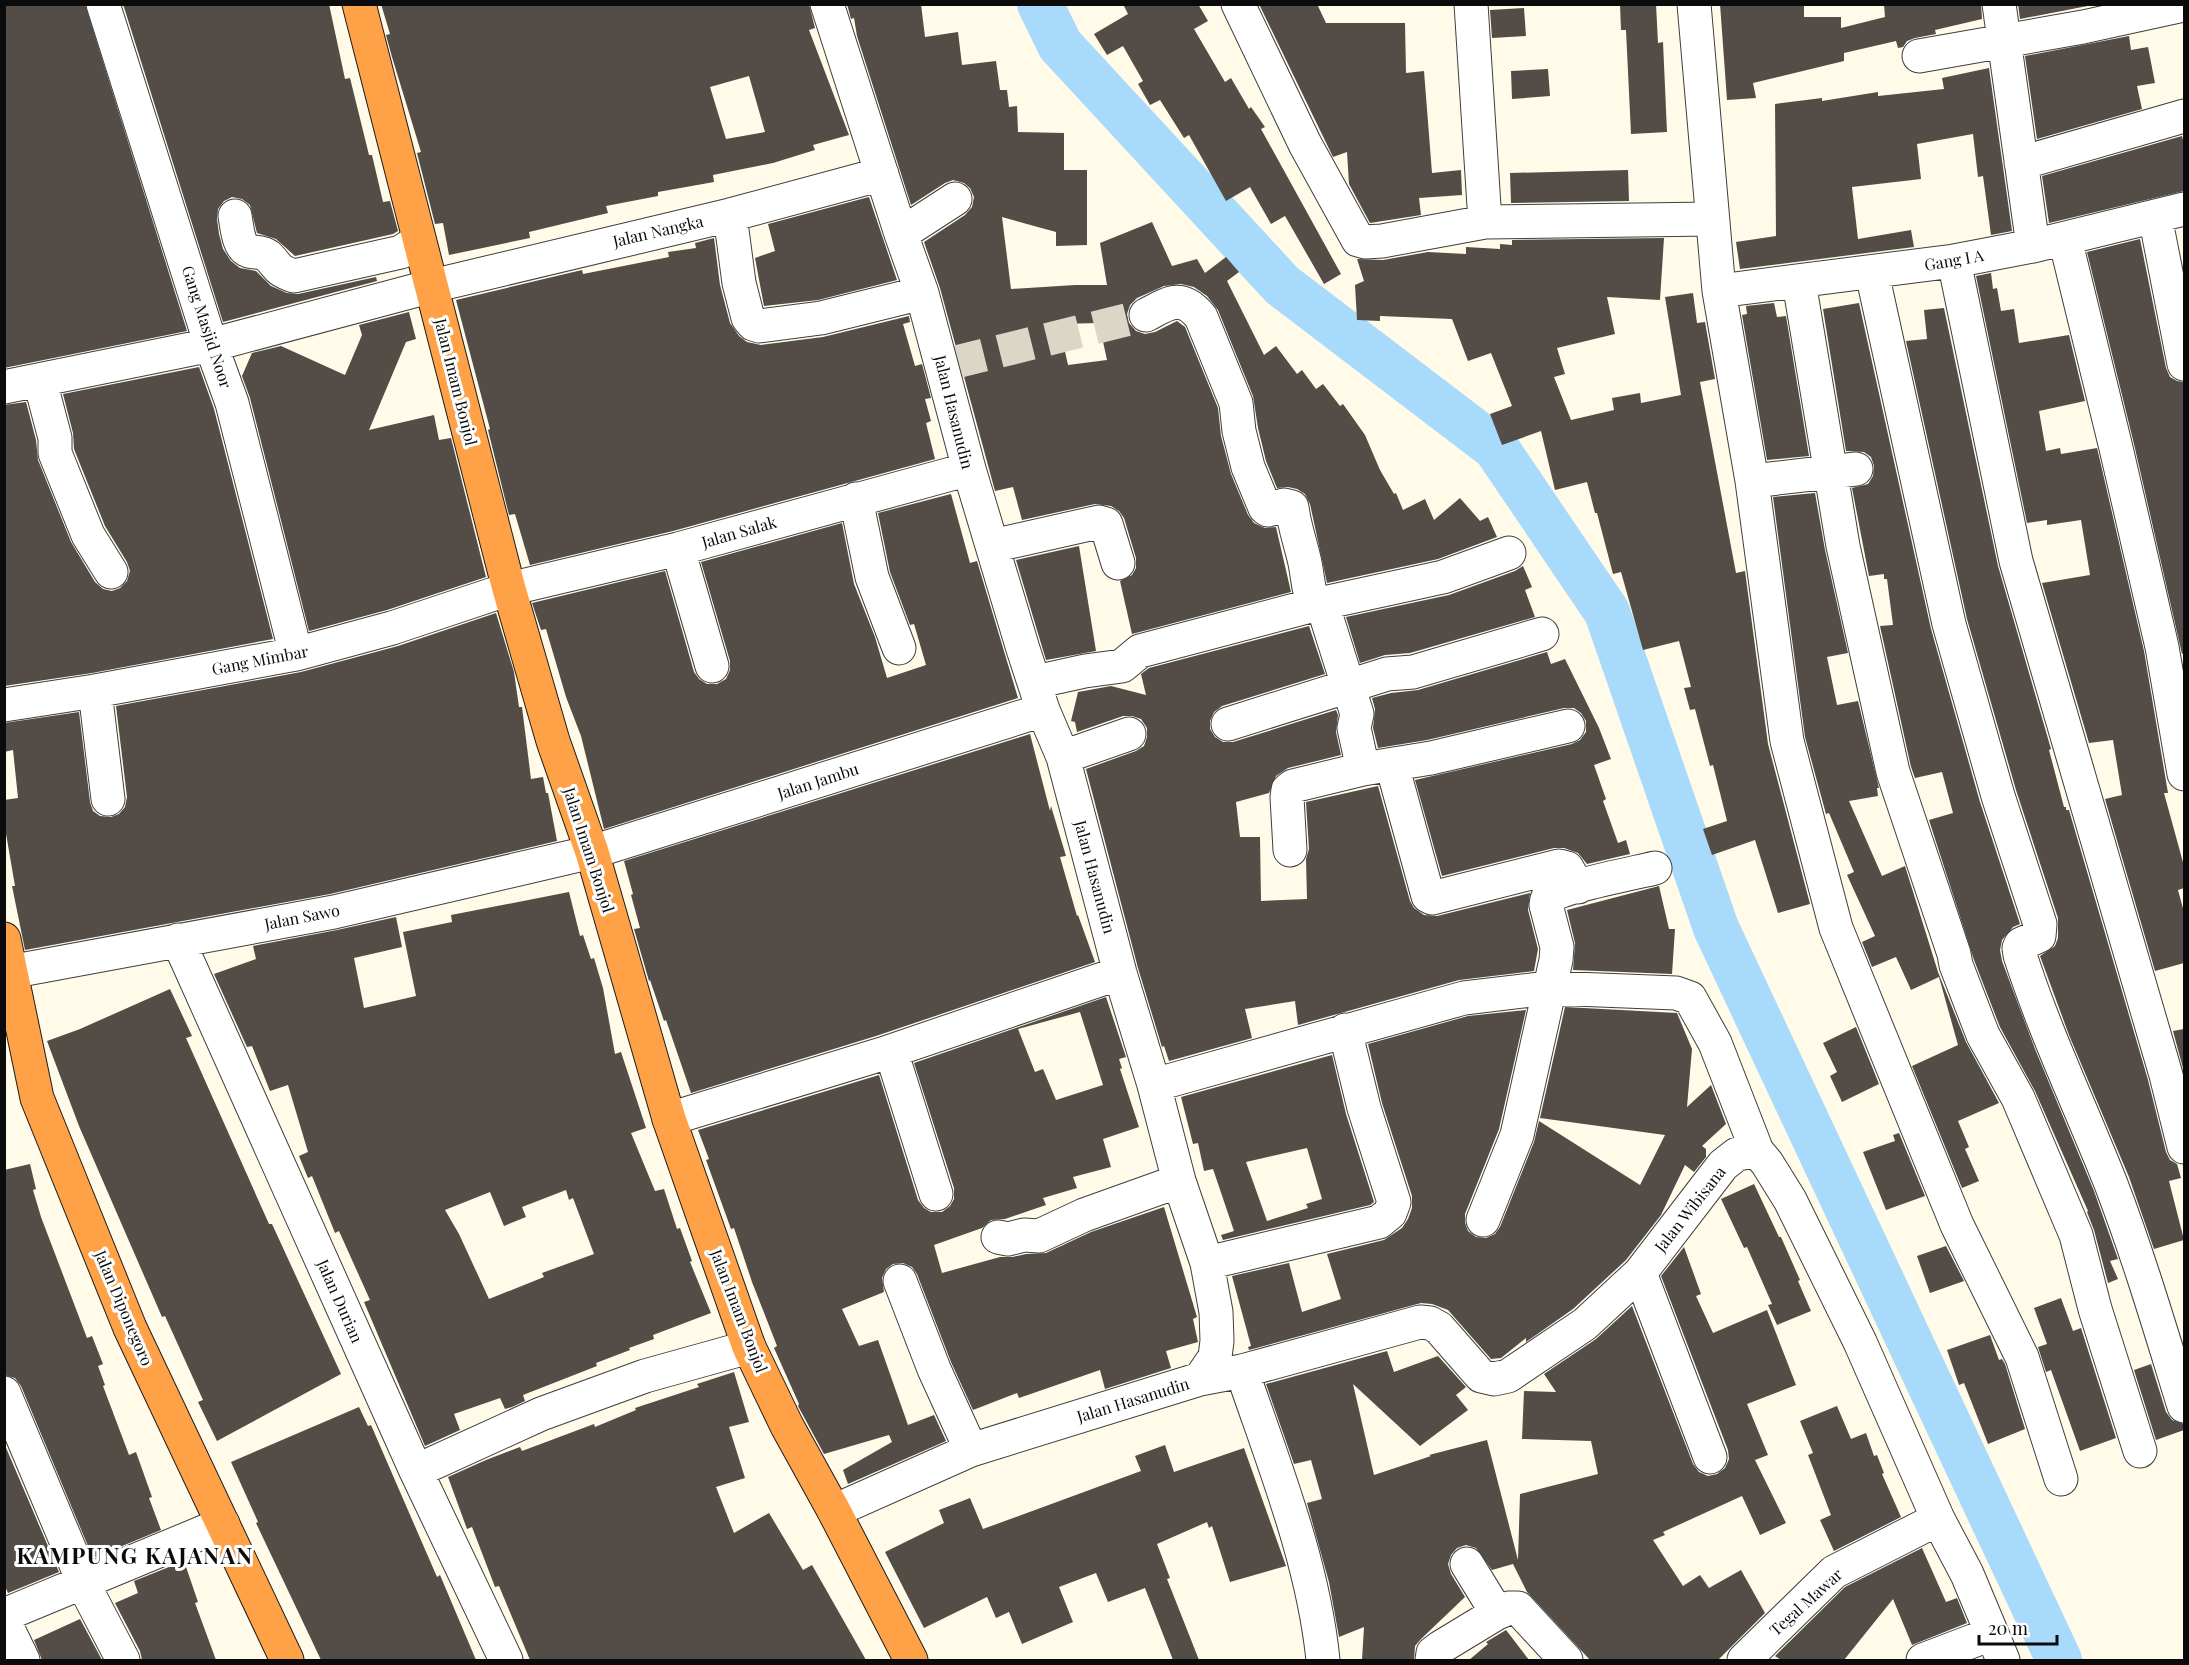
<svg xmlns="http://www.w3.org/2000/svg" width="2189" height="1665" viewBox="0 0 2189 1665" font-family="'Playfair Display',serif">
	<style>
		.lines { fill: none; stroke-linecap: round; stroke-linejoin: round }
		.river { stroke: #a8dafb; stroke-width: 46 }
		.building { fill: #544c46; fill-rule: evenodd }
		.minor-tunnel { stroke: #dad7c7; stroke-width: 33; stroke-dasharray: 33 16; stroke-linecap: butt }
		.minor-casing { stroke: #3e3e3e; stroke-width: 35 }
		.highway-casing { stroke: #1c1c1c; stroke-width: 35 }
		.minor { stroke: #fff; stroke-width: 33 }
		.highway { stroke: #ffa146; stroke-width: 33 }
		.labels { text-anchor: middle; stroke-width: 6; stroke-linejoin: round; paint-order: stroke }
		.street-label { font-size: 16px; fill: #0b0b0b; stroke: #fff }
		.district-label { font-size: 22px; font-weight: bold; letter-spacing: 1.5px; fill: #0b0b0b; stroke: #fff }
	</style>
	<rect width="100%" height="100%" fill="#fffbe8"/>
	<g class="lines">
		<!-- river -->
		<path class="river" d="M1040,4L1060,45L1282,285L1496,448L1607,612L1716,928L2059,1660"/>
	</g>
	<!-- building -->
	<path class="building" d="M4,4H85L187,331L4,368Z
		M123,4H329L345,79L350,78L369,155H372L383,202L390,201L398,231L393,234L295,256L276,239L257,233L250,205L242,199L232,197L224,201L218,209L217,219L219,234L223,249L231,261L240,268L256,271L271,286L287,293L298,294L376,277L377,281L223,322Z
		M381,4H809L815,28L809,30L849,135L813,145L815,150L773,163L713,175L714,182L658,192V196L606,206L608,213L529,232L530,238L449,255L443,223L435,224L417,153L421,152L392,57L386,35L390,34ZM749,76L765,132L726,139L710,87Z
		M847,4H921L925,37L958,32L962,65L996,61L1000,90H1007L1009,107L1017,106L1018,132L1064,133V170H1087V245L1056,246V232L1002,217L1011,289L1075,285H1107L1100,243L1152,222L1172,266L1197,259L1205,273L1226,257L1239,272L1227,281L1264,355L1276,346L1297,374L1302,370L1316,389L1323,384L1340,406L1343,404L1365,435L1380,470L1394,494L1396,493L1403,510L1425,499L1434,520L1460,498L1480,521L1488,517L1497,537L1438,559L1327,583L1310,504L1305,494L1297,489L1288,487L1277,488L1266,461L1258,428L1253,396L1218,310L1207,296L1194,287L1181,284L1164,286L1137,298L1130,305L1127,314L1129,323L1136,331L1145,334L1155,332L1177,321L1185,327L1218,408L1221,436L1231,474L1248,515L1254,523L1265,528L1276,527L1291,592L1132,634L1120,581L1132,575L1136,568V558L1124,518L1119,511L1111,506L1095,504L1022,520L1013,487L995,491L940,288L924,242L965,215L972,207L974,197L970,188L964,183L953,180L945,183L911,205L857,36L854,18L851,19ZM1099,323L1107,360L1068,365L1059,324Z
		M1123,4H1198L1208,21L1194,29L1225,82L1231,78L1249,109L1251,107L1265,127L1261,129L1341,274L1324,284L1285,216L1271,224L1250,187L1226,201L1189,135L1184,138L1160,100L1150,105L1138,84L1143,81L1123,46L1107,55L1094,34L1128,14Z
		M1259,4H1317L1326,23H1405L1406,73L1424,71L1432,173L1461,170L1462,195L1419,198L1421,215L1370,223L1349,184L1347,152L1333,157Z
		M1620,4H1656L1658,43L1663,42L1667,132L1631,134L1626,30H1621Z
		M1720,4H1804V17H1841V28L1885,17L1884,4H1981L1982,19L1935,30L1936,34L1915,38L1907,41L1903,47L1898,48L1896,41L1844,53V61L1753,83L1756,98L1727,100Z
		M2018,4H2098L2020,19Z
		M1524,8L1526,36L1492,38L1490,10Z
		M2129,36L2131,50L2148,47L2155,83L2137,86L2142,109L2037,139L2025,56Z
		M1989,68L2012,231L1991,235L1983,176L1978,177L1973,134L1917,144L1921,179L1852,187L1858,239L1911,230L1914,247L1740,269L1736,242L1776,236L1775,104L1822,98V101L1878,92V96L1944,89L1942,78Z
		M1548,69L1550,96L1512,99L1511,71Z
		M2182,136L2184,144V191L2049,223L2042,176Z
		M1628,170L1629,201L1511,203L1510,173Z
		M869,197L897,280L818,300L764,306L755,258L775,251L768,224Z
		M714,238L720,285L730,323L739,336L747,342L761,345L823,337L909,316L910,322L903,324L915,366L922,364L931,398L925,399L931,421L926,423L935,459L673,531L530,565L515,514L509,515L488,430L490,429L456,300L582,270L583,274L669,257L668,252L696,248L695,243Z
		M1664,238L1660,300L1607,297L1615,334L1557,348L1565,374L1554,377L1571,420L1614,410L1612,398L1640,393L1641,403L1681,395L1665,297L1693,293L1697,323L1705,322L1715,379L1700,382L1736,573L1745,571L1768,744L1810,904L1778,913L1755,840L1712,855L1703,829L1727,821L1713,765L1710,766L1695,709L1690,710L1684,688L1691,687L1679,641L1643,650L1621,572L1613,574L1597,513H1595L1587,482L1555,490L1541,431L1502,445L1490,414L1512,406L1491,353L1468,361L1452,319L1380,316V321L1357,320L1355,285L1364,281L1357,259L1383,260L1428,252L1466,254V247L1500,249V244L1512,245V240Z
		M2140,239L2166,368L2170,377L2177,381L2183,382L2184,387V653L2182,654L2134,444L2087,252Z
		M1991,273L1993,289L1997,288L2001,311L2014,309L2019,343L2069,335L2085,401L2039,411L2046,451L2060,448L2061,454L2097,448L2098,452L2144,651L2168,793H2164L2184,866V888L2178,890L2184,912V963L2155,971L2105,799L2122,795L2113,740L2089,743L2042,583L2090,575L2081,520L2047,525V520L2027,523L1976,276Z
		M1774,303L1777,317L1786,316L1809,456L1767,460L1742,315L1747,314L1746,306Z
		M1859,303L1931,629L1980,802L2020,924L2013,927L2002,940L2000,950L2002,961L2035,1049L2094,1191L2118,1259L2110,1261L2118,1279L2108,1283L2094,1230L2087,1212L2088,1211L2035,1091L2000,1027L1974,960L1929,820L1953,813L1942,772L1915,778L1911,767L1880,626L1893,625L1887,579H1884V574L1869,576L1852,488L1868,484L1873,476L1874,466L1871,457L1864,452L1846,451L1823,309Z
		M1944,308L1998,566L2051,749L2049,750L2064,807H2066V810H2069L2148,1080L2166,1152L2170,1160L2177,1164L2181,1178L2169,1181L2184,1240L2154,1249L2129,1177L2069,1035L2040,956L2055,946L2058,938V918L2016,790L1967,619L1906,341L1927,339L1924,310Z
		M409,312L416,339L406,342L369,430L434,415L439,440L451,438L486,577L387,610L309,631L250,398L242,376L252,353L281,346L345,375L362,335L359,325Z
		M199,367L214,409L273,639L92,673L4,686V405L26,402L36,440L38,460L71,542L95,582L103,589L112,591L120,588L127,581L130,571L127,562L105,526L74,449L73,433L63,394Z
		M1815,493L1825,550L1848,653L1827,657L1837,705L1858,701L1879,788H1877L1878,796L1849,801L1882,876L1905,866L1938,972L1966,1042L1999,1103L1958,1121L1969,1147L1965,1149L1979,1181L1962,1188L1912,1066L1958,1045L1939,977L1911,990L1896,957L1872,967L1862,942L1875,936L1847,875L1854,872L1829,813L1826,814L1805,737L1773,497Z
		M951,494L970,563L977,561L1018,698L604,829L581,736L566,697L546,629L541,630L532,603L665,571L694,672L699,679L707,684H717L726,679L730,670V661L701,562L842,523L854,584L875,637L887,678L926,665L914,624L910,625L890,572L878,513Z
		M1079,546L1096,651L1046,660L1016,560Z
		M1523,566L1532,587L1525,590L1535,617L1410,653L1385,655L1360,663L1346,617L1449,595L1515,571Z
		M496,613L514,672L519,707H522L531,779L543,777L546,793H548L557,841L330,894L25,950L12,886H15L4,822V800L18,798L13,750L4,752V723L79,712L90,802L93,811L100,816L111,817L119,814L125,807L127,797L116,706L301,672L398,646Z
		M1309,626L1325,674L1222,706L1214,712L1210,721V729L1215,737L1223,742H1233L1336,710L1338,715L1336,732L1341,755L1288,768L1276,776L1269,793L1236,802L1240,837H1260L1261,901L1307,899L1306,859L1309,849L1306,802L1378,786L1410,901L1414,908L1424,915L1437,916L1530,893L1528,910L1538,949L1534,971L1459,980L1298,1025L1295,1001L1245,1009L1252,1038L1169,1061L1164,1046L1162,1047L1138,968L1086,769L1136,751L1144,746L1147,737V728L1141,719L1132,716H1123L1077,732L1075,722L1071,721L1078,692L1111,686L1146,695L1141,674L1149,668Z
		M1547,652L1551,664L1565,659L1599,728L1611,759L1594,765L1606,799L1603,801L1618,843L1626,840L1630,854L1587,864L1578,853L1564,848H1554L1442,876L1415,780L1572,744L1580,740L1586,732V721L1581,713L1574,708H1564L1427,740L1378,748L1373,728L1375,709L1372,698L1391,693L1418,690Z
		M1030,734L1050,811L1051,806L1066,856L1060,857L1077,916L1078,915L1095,962L876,1036L691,1093L666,1020L664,1021L650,980L649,981L634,929L640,928L631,895L633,894L624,861Z
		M1659,886L1669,929H1675L1672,974L1573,970L1575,943L1567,910Z
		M569,892L580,936L583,935L591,959L594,958L603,988L615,1054L621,1052L646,1128L631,1133L655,1191L664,1189L677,1229L680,1228L692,1261L690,1262L711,1313L653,1335L654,1339L629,1348L630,1350L596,1363L597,1366L523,1395L525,1401L512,1407L505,1409L500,1398L454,1414L460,1430L425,1446L364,1302L370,1300L339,1231L335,1233L312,1176L308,1178L299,1156L308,1152L288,1085L270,1091L252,1046L247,1047L214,974L256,959L253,946L337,930L396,917L402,947L354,958L364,1008L416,996L403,932L452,922L451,915ZM566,1190L569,1200L573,1198L594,1254L542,1273L544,1277L489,1299L459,1234L445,1210L490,1192L504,1226L526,1217L522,1207Z
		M170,989L192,1036L186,1038L269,1224H272L341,1374L217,1441L198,1402L203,1400L165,1316L162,1317L79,1126L47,1041L80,1029Z
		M1106,997L1126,1057L1119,1059L1122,1068L1120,1069L1139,1127L1103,1139L1111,1167L1073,1177L1077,1188L1043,1198L1046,1205L1005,1219L991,1220L982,1228L934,1245L942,1273L1000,1257H1012L1026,1254L1046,1253L1091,1232L1164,1207L1197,1317L1193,1319L1198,1342L1166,1351L1171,1368L1105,1389L1100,1370L1019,1398L1017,1393L973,1410L951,1362L917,1274L912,1267L903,1263L893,1264L886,1269L882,1278L884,1292L842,1309L859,1346L878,1340L908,1425L934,1415L946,1441L848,1484L843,1470L892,1442L889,1435L824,1454L798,1406L799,1404L774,1348L777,1346L752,1282L734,1228L731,1229L706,1160L709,1159L698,1130L879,1075L918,1200L924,1208L931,1212H942L950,1206L954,1199V1188L914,1063ZM1080,1012L1103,1085L1056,1100L1043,1069L1035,1072L1018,1029Z
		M1565,1007L1677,1013L1692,1049L1687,1107L1711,1085L1726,1124L1702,1146L1706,1149V1157L1694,1172L1685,1165L1661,1215L1626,1260L1573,1309L1526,1342V1338L1501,1358L1491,1359L1448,1310L1432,1304L1421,1303L1249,1350L1248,1347L1251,1346L1232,1276L1289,1263L1302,1312L1341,1299L1327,1254L1384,1240L1402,1228L1408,1219L1412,1208V1196L1382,1103L1368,1044L1468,1016L1526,1010L1499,1129L1465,1214V1223L1468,1231L1476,1237L1486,1238L1495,1234L1500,1227L1534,1142L1539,1121L1640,1185L1665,1135L1540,1118Z
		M1856,1027L1879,1084L1842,1102L1830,1076L1837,1072L1823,1043Z
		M2184,1029V1072L2173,1031Z
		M1332,1055L1346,1114L1374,1202L1370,1205L1223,1240L1221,1235L1234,1231L1213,1169L1204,1171L1198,1143L1193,1144L1181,1097ZM1307,1148L1322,1199L1306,1204L1308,1208L1267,1221L1246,1162Z
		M1899,1133L1925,1196L1886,1210L1863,1152L1895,1141L1893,1135Z
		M30,1164L36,1189L33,1190L41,1217L87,1338L92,1336L103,1364L98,1366L105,1385L103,1386L129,1455L136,1452L152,1497L149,1498L161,1530L93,1558L21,1386L15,1378L4,1375V1170Z
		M1754,1184L1779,1237H1781L1800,1280L1798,1281L1811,1311L1777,1325L1768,1305L1772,1304L1747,1247L1744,1248L1721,1199Z
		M1946,1246L1964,1281L1930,1293L1917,1256Z
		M1684,1247L1701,1294L1696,1296L1713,1333L1767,1310L1796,1385L1747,1404L1768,1455L1755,1460L1786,1523L1760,1535L1742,1496L1663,1532L1665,1535L1653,1540L1683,1586L1700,1575L1709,1588L1741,1570L1765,1613L1718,1660H1590L1527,1592L1513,1564L1492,1570L1476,1548L1466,1545L1457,1548L1451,1555L1448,1564L1451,1574L1465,1597L1421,1639L1415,1646L1414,1660H1362L1364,1627L1339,1637L1329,1582L1307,1503L1322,1499L1311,1460L1294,1464L1266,1384L1387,1351L1394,1372L1438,1356L1466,1387L1456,1395L1468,1410L1420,1446L1353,1384L1374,1475L1431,1456L1429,1455L1487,1440L1518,1560L1520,1494L1598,1474L1591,1441L1522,1439L1524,1391L1556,1392L1544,1374L1596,1339L1632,1306L1693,1464L1699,1472L1708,1476L1717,1474L1725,1468L1729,1459L1728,1450L1661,1276Z
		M2061,1298L2073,1331L2081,1328L2116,1438L2080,1451L2051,1370L2046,1372L2038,1347L2047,1344L2034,1308Z
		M1990,1335L1999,1360L2002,1359L2005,1364L2025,1429L1988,1444L1964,1383L1959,1385L1947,1350Z
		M2151,1364L2166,1412L2172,1420L2184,1424V1430L2156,1440L2134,1370Z
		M734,1372L749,1422L729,1427L745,1478L716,1487L734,1533L769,1513L803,1570L812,1565L866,1660H530L499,1586L495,1587L472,1527L467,1529L448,1477L486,1460L520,1447L522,1451L594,1424L595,1427L636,1410L635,1408L699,1387L697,1384Z
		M1837,1406L1851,1439L1866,1433L1874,1456L1877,1455L1884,1473L1882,1474L1901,1517L1834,1551L1820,1520L1831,1515L1808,1455L1813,1453L1800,1421Z
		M359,1407L368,1426L371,1425L437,1577L440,1575L476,1660H321L256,1523L258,1522L231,1462Z
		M4,1443L59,1572L8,1593L4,1584Z
		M1165,1445L1174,1472L1244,1448L1286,1566L1230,1582L1212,1526L1209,1528L1207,1522L1157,1544L1170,1578L1167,1579L1199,1660H1173L1145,1588L1108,1602L1096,1573L1059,1587L1073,1622L1022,1644L1009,1612L996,1618L987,1597L924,1628L885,1552L944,1523L939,1510L970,1498L983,1529L1141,1471L1135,1456Z
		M1922,1548L1946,1602L1957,1598L1967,1623L1912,1645L1893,1599L1844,1660H1781L1775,1656L1845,1587Z
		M184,1561L198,1602L195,1603L216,1660H142L140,1651L115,1603L138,1593L134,1581Z
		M80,1619L102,1660H42L34,1640Z
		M1506,1630L1529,1660H1469L1488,1644L1486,1642Z"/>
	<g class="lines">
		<!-- minor-tunnel -->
		<path class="minor-tunnel" d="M952,363L1146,315"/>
		<!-- minor casing -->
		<g class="minor-casing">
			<path id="minor" d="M103,4L211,345L232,403L296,654
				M827,4L901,234L922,293L969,469L1023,649L1043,710L1063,757L1120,973L1154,1085L1179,1181L1207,1263L1216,1312L1217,1341L1215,1357L1200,1379
				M1238,4L1305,144L1358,240L1365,242L1382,241L1485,222L1712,219
				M1471,4L1485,222
				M1694,4L1719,291L1752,481L1787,741L1836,928L1957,1225L2022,1357L2061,1479
				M1999,4L2033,246
				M1919,56L2083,27L2184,5
				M2021,163L2184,116
				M730,215L739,283L748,318L753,324L759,326L821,318L922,293
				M235,216C237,226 238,248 249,251C256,253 262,251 268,256C280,268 275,269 294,276L401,252L419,240
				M2155,216L2184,364
				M901,234L955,199
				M2065,239L2116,448L2162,647L2184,774
				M1954,261L2016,561L2166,1075L2184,1147
				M1872,273L1949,624L1998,796L2040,924L2039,936L2021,944L2019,948L2020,955C2045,1033 2081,1108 2111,1184C2139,1257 2161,1332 2184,1406
				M1799,282L1843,546L1893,772L1954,954L1956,965L1983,1035L2018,1098L2076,1235L2095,1309L2140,1451
				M1719,291L1954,261L2033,246L2184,209
				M1146,315C1169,303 1181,293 1201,317L1236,403L1239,431L1248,467L1265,508L1268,510L1284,505L1292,507C1294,526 1301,544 1305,563C1308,578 1308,591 1314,605
				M40,381L55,438V453L88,535L111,572
				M4,387L211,345L432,286L730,215L882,174
				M1752,481L1856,469
				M856,499L872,577L899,648
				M992,546L1099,522L1106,524L1118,563
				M678,549L712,666
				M1322,603L1357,714L1354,728L1363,769
				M1035,682L1085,671L1122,666L1140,651L1314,605L1443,577L1509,553
				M95,691L108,799
				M4,705L95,691L296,654L392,628L509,589L678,549L969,469
				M1228,724L1387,674L1413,672L1542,634
				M1063,757L1129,734
				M1392,765L1428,896L1432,898L1559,866L1567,868L1578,887
				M1290,850L1287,797L1288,790L1293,786L1363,769L1431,758L1568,726
				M178,940L416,1471L506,1660
				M4,973L334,912L592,852L1043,710
				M891,1051L936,1194
				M1154,1085L1464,998L1549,988L1676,993L1690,998L1715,1043L1757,1151L1767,1163L1790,1200L1860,1342L1938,1519L1967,1574L2003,1660
				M669,1119L882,1054L1120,973
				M1483,1220L1517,1135L1556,960L1557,947L1546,905L1547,899C1559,887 1635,873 1655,868
				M998,1237L1008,1239L1024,1235L1039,1236L1084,1215L1179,1181
				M1207,1263L1379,1222L1390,1213L1394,1202L1364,1108L1345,1030
				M1640,1273L1710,1457
				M900,1281L934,1369L971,1450
				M1242,1371C1274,1465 1313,1561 1323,1660
				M4,1393L88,1593L123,1660
				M416,1471L541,1414L645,1376L749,1347
				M834,1511L971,1450L1200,1379L1242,1371L1420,1322L1430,1323L1439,1328L1481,1376L1494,1379L1508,1376L1585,1324L1640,1273L1723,1165L1737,1154L1757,1151
				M1467,1564L1497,1613L1509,1608H1518L1566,1660
				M4,1615L223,1524
				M4,1621L23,1660
				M1432,1660L1433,1653L1441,1647L1497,1613
				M1744,1660L1834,1572L1938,1519
				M1923,1660L1991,1634"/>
		</g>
		<!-- highway casing -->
		<g class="highway-casing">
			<path id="highway" d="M359,4L509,589L553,741L592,852L669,1119L749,1347L787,1426L834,1511L911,1660
				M4,939L37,1098L130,1328L287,1660"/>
		</g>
		<!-- minor -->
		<use href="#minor" class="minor"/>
		<!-- highway -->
		<use href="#highway" class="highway"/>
	</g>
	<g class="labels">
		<!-- street labels -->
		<g class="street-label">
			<text transform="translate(658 231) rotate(-13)" y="6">Jalan Nangka</text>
			<text transform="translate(1954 260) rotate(-10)" y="6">Gang I A</text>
			<text transform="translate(207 327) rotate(72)" y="6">Gang Masjid Noor</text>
			<text transform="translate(456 382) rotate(76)" y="6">Jalan Imam Bonjol</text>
			<text transform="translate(954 412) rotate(76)" y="6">Jalan Hasanudin</text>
			<text transform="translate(739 532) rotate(-16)" y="6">Jalan Salak</text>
			<text transform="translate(260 660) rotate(-11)" y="6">Gang Mimbar</text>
			<text transform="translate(818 781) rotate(-18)" y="6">Jalan Jambu</text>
			<text transform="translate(589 850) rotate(72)" y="6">Jalan Imam Bonjol</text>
			<text transform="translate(1095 877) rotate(75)" y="6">Jalan Hasanudin</text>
			<text transform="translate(302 917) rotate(-11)" y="6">Jalan Sawo</text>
			<text transform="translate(1690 1209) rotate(-52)" y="6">Jalan Wibisana</text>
			<text transform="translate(340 1301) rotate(66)" y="6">Jalan Durian</text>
			<text transform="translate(124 1308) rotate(67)" y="6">Jalan Diponegoro</text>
			<text transform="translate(739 1311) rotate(69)" y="6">Jalan Imam Bonjol</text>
			<text transform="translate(1133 1400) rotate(-17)" y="6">Jalan Hasanudin</text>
			<text transform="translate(1806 1602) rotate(-42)" y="6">Tegal Mawar</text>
		</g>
		<!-- district labels -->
		<g class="district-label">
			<text x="135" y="1564">KAMPUNG KAJANAN</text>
		</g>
	</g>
	<!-- border -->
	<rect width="2189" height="1665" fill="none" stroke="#0b0b0b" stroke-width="12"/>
	<!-- scale -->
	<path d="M1979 1635v9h78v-9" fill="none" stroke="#0b0b0b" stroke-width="3"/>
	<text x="1988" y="1635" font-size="18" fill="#0b0b0b" stroke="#ffffff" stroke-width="4.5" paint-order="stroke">20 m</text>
</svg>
